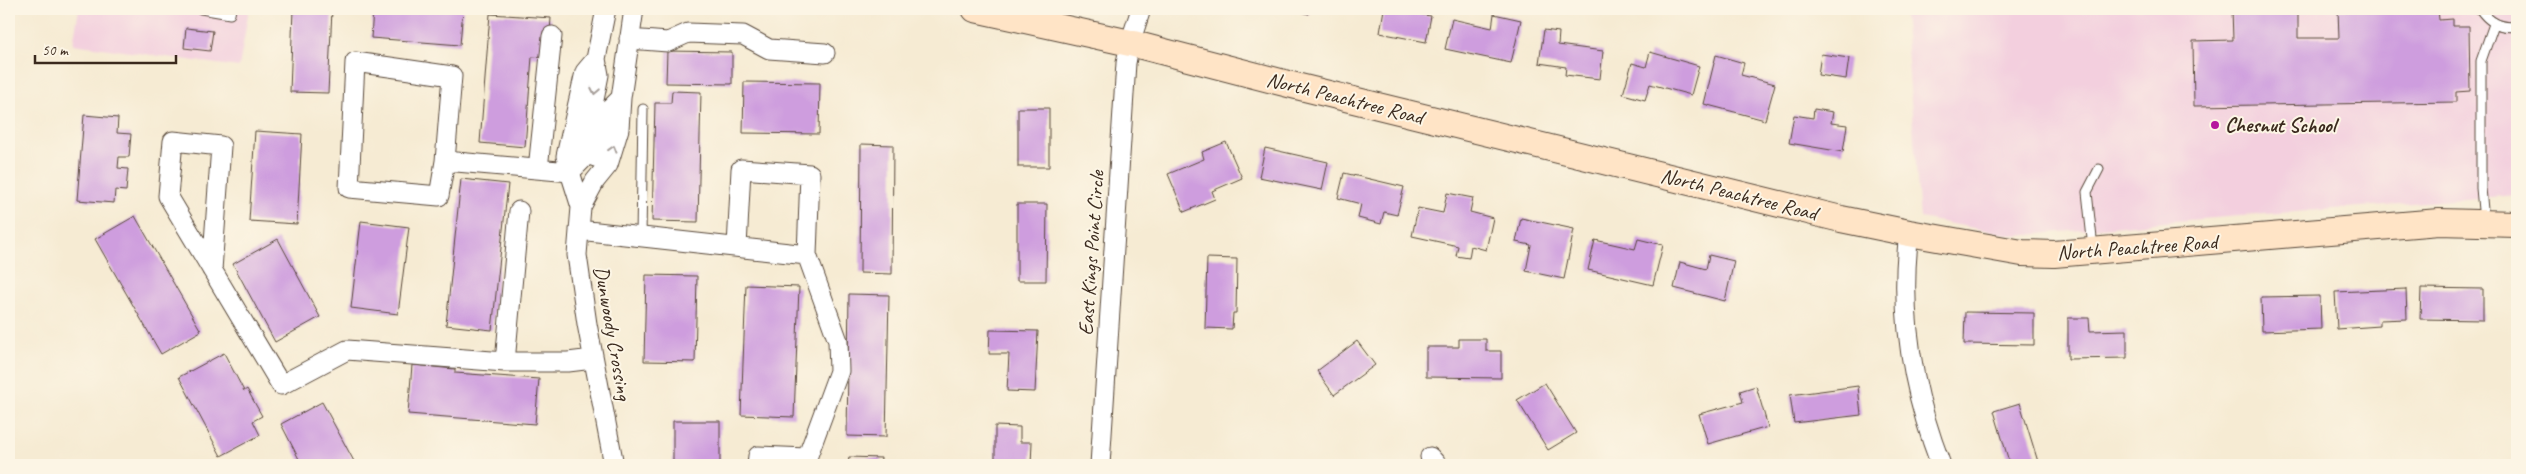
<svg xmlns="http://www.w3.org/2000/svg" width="2526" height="474" viewBox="0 0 2526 474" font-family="Caveat,sans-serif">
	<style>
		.built { fill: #f3cfde }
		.building { fill: #ce9dde }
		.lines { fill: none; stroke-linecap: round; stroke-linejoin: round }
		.lane-casing { stroke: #574739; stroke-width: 11 }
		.street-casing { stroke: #574739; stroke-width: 21 }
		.secondary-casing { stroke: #574739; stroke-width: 28 }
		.lane { stroke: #fff; stroke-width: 9 }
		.street { stroke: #fff; stroke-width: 19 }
		.secondary { stroke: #ffe4c6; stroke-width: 26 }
		.oneway { stroke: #a79f9a }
		.poi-dot { fill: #b5179e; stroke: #fcf5e5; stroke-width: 2 }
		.labels { text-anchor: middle; stroke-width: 4; stroke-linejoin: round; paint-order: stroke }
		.street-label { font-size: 21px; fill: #3b2a1e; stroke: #fcf5e5 }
		.poi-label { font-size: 21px; font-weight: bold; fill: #3b2a1e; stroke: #fcf5e5; text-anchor: start }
	</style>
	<rect width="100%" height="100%" fill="#fcf5e5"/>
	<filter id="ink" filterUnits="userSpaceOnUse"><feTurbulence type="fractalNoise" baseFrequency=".02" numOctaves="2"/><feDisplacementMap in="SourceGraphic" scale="10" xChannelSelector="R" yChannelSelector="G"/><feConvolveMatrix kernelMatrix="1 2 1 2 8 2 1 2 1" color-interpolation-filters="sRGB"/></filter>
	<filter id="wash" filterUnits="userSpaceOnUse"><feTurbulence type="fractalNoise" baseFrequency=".0096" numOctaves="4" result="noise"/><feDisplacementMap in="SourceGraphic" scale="20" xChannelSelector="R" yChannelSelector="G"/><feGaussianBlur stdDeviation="1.12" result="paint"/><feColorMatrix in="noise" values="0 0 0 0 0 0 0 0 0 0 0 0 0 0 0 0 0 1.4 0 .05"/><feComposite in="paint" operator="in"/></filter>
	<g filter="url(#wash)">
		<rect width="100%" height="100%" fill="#f6ebd3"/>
		<!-- built -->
		<path class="built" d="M79,9H249L239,67L73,44Z
			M1904,9H2517V195L2175,221L2017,236L1920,218Z"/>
		<g id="blocks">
			<!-- building -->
			<path class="building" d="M293,9L332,10L328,93L290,92Z
				M373,9H463L460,45L371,38Z
				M1287,9H1310L1309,14Z
				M1384,9L1431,16L1426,42L1380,33Z
				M2232,9H2298V38H2339L2338,9H2438L2439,20L2453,19V26H2469L2470,91L2456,92V102L2194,106L2193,41L2233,40Z
				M490,14L551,18L548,58L532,57L525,147L480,143Z
				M1494,14L1521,20L1511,63L1445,49L1452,19L1492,28Z
				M186,28L213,31L210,51L184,48Z
				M1544,30L1559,32L1558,45L1603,51L1600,79L1565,75L1566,67L1539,63Z
				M667,51L732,52V84L666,83Z
				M1650,52L1699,66L1691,95L1650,84L1645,100L1623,94L1632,63L1646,67Z
				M1821,54L1849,58L1846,79L1818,75Z
				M1716,55L1744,63L1741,75L1775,84L1765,120L1704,104Z
				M744,82L820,83L819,134L743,133Z
				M672,91L701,92L698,222L652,221L655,103H671Z
				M1018,108H1049V167H1018Z
				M1814,109L1833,112L1831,123L1847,125L1843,152L1789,143L1794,115L1813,118Z
				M84,115L118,118L117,133L131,134L129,157H119L118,168L128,169L126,191L115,190L114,203L77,200Z
				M255,131L302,134L297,224L249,221Z
				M1226,142L1242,178L1212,191L1215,199L1184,212L1168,174L1204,159L1202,152Z
				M861,144L893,145L892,274L860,273Z
				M1265,148L1328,162L1322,190L1259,177Z
				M1344,173L1404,187L1397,215L1384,212L1381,224L1358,218L1361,204L1338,198Z
				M461,179L508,184L492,330L446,325Z
				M1447,193L1473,198L1470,212L1493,218L1486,250L1471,246L1469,258L1456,256L1458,246L1412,236L1418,208L1443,213Z
				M1017,204H1047L1046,281H1017Z
				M135,216L201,331L161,354L95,239Z
				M1521,218L1574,229L1564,279L1526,271L1531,245L1516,242Z
				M361,221L409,227L398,314L351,308Z
				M278,239L320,317L275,342L233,264Z
				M1638,239L1663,245L1653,285L1588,270L1595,240L1635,249Z
				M1709,255L1734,261L1725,301L1674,288L1680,262L1706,269Z
				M1207,258L1237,259L1236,313H1233L1232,329L1205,328Z
				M646,275L697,276L695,362L644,361Z
				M746,285L799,287L794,417L741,415Z
				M2421,288L2483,289V320L2420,319Z
				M2406,289L2407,319L2380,320V326L2337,329L2335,292Z
				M849,294L889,295L886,437L847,436Z
				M2320,296L2321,329L2262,331L2261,297Z
				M1965,312L2034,313V345L1964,344Z
				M2068,318H2089L2090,331L2127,330V358L2068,359Z
				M990,330L1038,331L1035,392L1007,391L1009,354H989Z
				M1459,339H1486V351H1501V378L1426,377V347H1459Z
				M1357,341L1375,365L1334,395L1317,371Z
				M224,353L244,391L247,389L262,416L253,421L260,435L221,456L179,377Z
				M412,365L455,369V373L539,379L535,424L408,414Z
				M1545,383L1576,433L1548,450L1517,400Z
				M1756,386L1768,427L1708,444L1699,414L1743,402L1740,391Z
				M1858,386L1861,415L1794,423L1790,395Z
				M322,402L356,465H302L281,424Z
				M2020,403L2039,465H2010L1994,411Z
				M673,421H720V465H673Z
				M995,426L1020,427V442H1032L1031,465H995Z
				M849,457L881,458L880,465H848Z"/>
		</g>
	</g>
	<g filter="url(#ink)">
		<use href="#blocks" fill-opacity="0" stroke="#574739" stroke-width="1"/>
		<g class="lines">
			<!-- lane casing -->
			<g class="lane-casing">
				<path id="lane" d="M201,9L230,14L231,9
					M2480,9C2489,22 2501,29 2517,26
					M2484,221L2481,188V61L2494,24
					M641,237L643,109
					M2093,248L2087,192L2099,169"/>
			</g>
			<!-- street casing -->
			<g class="street-casing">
				<path id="street" d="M606,9L596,59L599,75L582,160L570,172L581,207L577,255L587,324L614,465
					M629,39L668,42L688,33L743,35L769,49L825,53
					M355,62L452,76L445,161L439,196L349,188Z
					M595,157L604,115L621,98
					M445,161L570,172L566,156L585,72L596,59
					M538,169L552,36
					M581,207L595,181L608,165L619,129L621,98L634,9
					M579,230L807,255L838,341L839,371L807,458V465
					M1909,233C1899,313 1912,390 1941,465
					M737,247L741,169L810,174L807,255
					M212,270L221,146L173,141L168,196L281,385L347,350L505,362L519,211
					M505,362H568L593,359
					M1430,457L1437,465
					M757,465L758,456L807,458
					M1100,465L1126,63L1130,43L1141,9"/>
			</g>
			<!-- secondary casing -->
			<g class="secondary-casing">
				<path id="secondary" d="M975,9L1130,43L1292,85L1841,219L1909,233L2022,253L2054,254L2439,222L2517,224"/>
			</g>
			<!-- lane -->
			<use href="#lane" class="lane"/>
			<!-- street -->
			<use href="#street" class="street"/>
			<!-- secondary -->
			<use href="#secondary" class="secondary"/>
		</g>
		<!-- one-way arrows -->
		<defs><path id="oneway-chevron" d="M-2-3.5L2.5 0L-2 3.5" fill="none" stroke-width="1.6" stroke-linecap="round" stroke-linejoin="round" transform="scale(1.25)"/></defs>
		<g class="oneway">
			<use href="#oneway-chevron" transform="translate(595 91) rotate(101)"/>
			<use href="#oneway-chevron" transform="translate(613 149) rotate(-73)"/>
		</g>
	</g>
	<!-- markers -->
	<circle class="poi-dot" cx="2215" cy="125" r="5"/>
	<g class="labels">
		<!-- street labels -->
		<g class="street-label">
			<text transform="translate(1345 98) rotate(14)" y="7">North Peachtree Road</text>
			<text transform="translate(1739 194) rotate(14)" y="7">North Peachtree Road</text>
			<text transform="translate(2137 247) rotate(-4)" y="7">North Peachtree Road</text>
			<text transform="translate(1091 253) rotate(-86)" y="7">East Kings Point Circle</text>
			<text transform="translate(613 333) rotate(80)" y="7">Dunwoody Crossing</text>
		</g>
		<!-- poi labels -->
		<g class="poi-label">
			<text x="2225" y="132">Chesnut School</text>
		</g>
	</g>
	<!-- margin -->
	<rect width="2526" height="474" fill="none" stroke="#fcf5e5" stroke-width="30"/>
	<!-- scale -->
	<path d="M35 55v8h141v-8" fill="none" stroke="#3b2a1e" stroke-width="2.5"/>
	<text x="42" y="55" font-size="15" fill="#3b2a1e" stroke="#fcf5e5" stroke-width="4" paint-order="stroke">50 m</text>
</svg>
